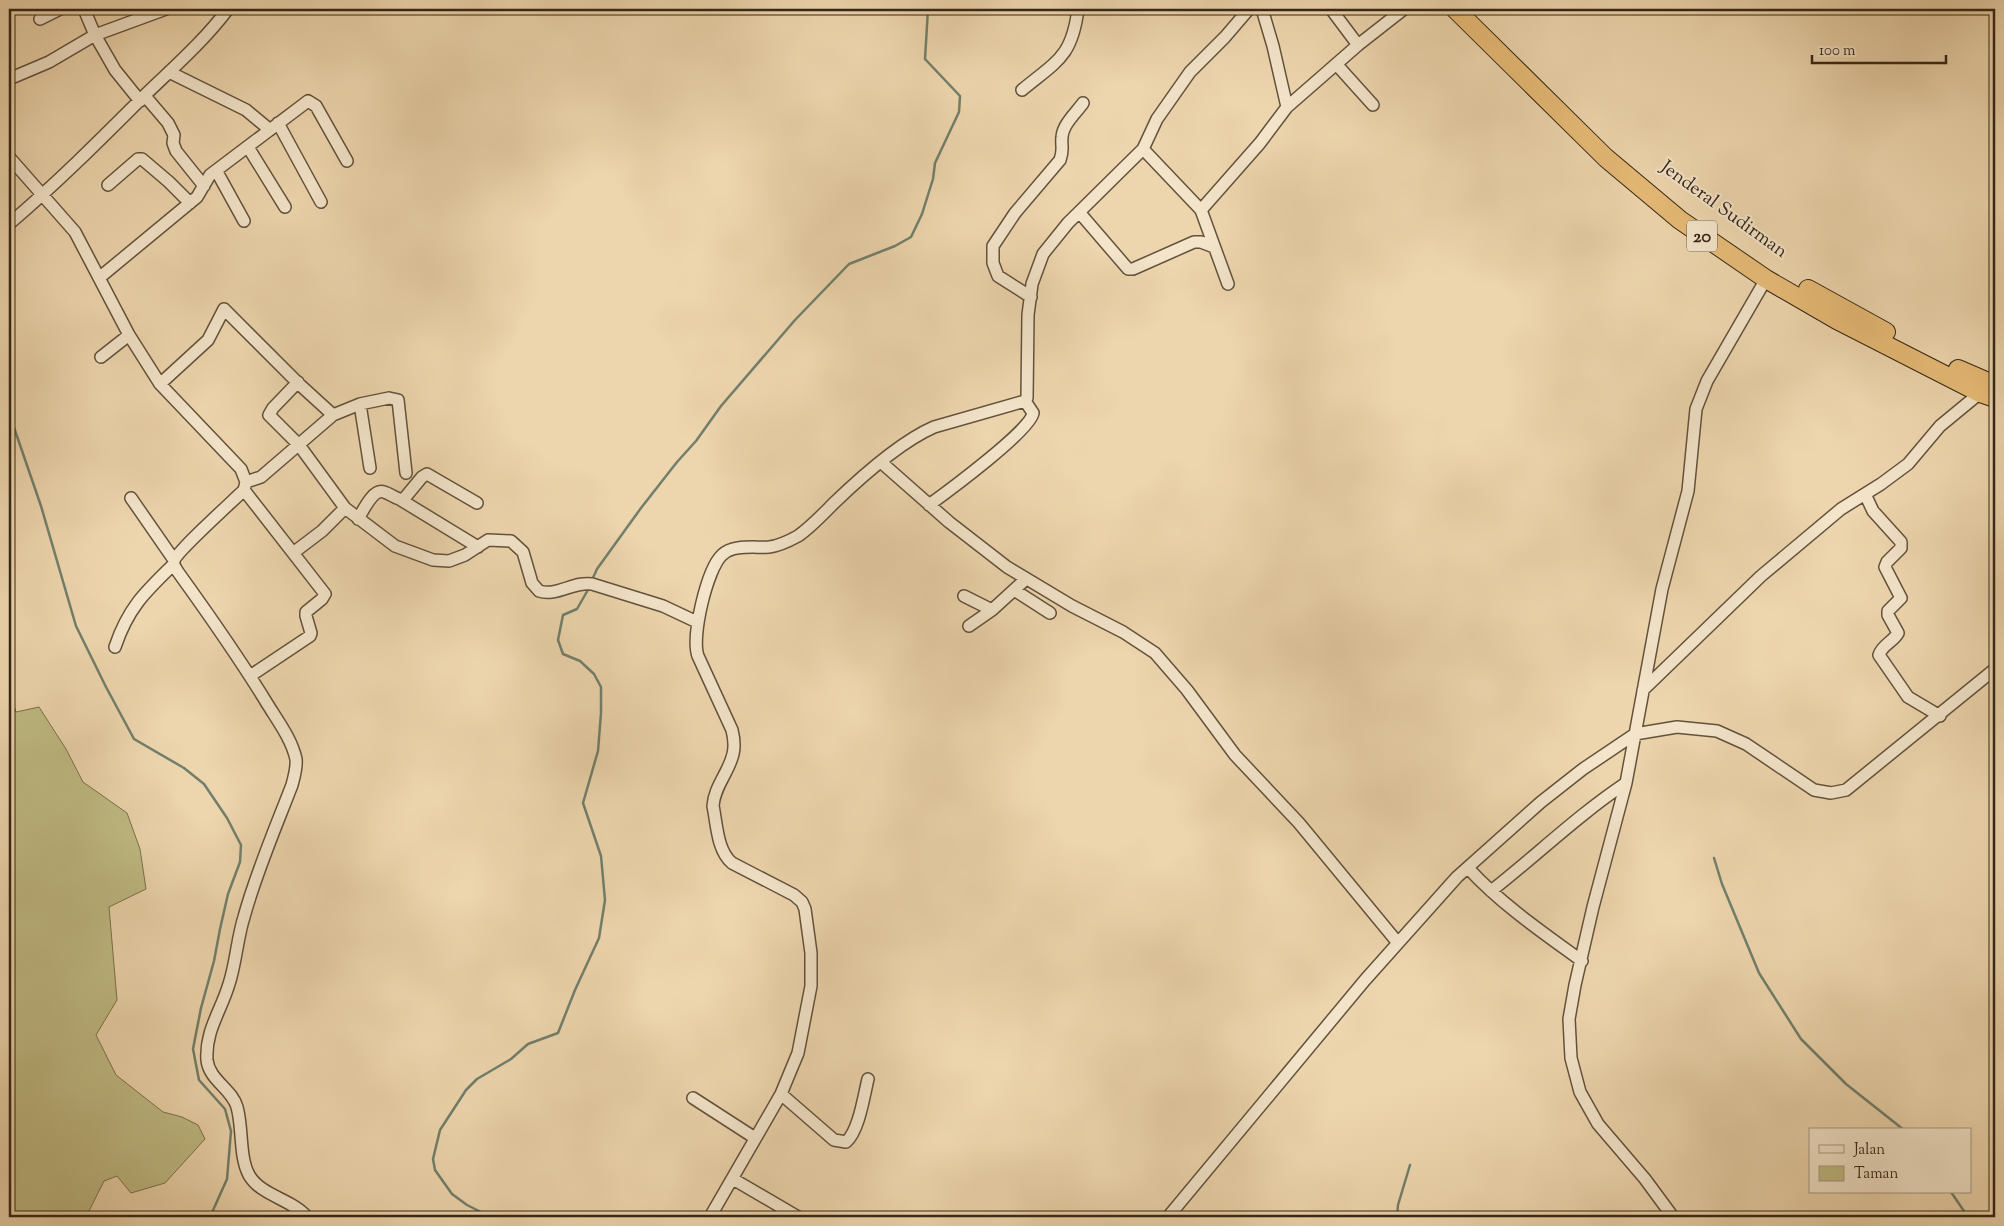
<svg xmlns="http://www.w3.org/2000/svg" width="2004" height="1226" viewBox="0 0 2004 1226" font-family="'Sorts Mill Goudy',serif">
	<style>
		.green { fill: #c0bb84; stroke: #7a714d }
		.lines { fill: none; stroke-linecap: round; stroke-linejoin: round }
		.stream { stroke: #717f6c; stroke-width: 2.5 }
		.minor-casing { stroke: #62523c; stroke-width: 14 }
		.highway-casing { stroke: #342716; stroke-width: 20 }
		.minor { stroke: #f3e4ca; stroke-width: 11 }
		.highway { stroke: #e6ba76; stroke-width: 18 }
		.labels { text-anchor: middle; stroke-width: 4; stroke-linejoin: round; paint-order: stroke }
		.shield { fill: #f3e4ca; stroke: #6d604c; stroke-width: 1 }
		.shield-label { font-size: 18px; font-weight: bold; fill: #342716 }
		.street-label { font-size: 19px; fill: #342716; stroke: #f3e4ca }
	</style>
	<rect width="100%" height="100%" fill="#edd5ad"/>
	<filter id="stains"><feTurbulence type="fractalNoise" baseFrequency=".004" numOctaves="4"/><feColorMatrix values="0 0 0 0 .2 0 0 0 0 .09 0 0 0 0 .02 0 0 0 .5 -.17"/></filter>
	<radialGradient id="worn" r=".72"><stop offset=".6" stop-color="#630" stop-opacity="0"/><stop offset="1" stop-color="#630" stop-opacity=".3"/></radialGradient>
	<!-- green -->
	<path class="green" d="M9,690L16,712L39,707L66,749L83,782L127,813L140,849L146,889L109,907L117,1000L96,1035L116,1075L163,1112L182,1117L198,1125L205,1139L165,1183L131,1193L117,1176L104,1181L86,1217H9Z"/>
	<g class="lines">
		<!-- stream -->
		<path class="stream" d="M9,413L41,506L76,626L106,687L134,739L184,768L204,784L227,818L241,845L240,862L228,894L220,929L214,961L201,1008L193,1049L199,1080L225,1109L231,1131L227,1179L210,1217
			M592,580L597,569L641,508L677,462L696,441L721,406L795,320L849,264L895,246L911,237L922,214L933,179L935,163L959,112L960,96L925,59L928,9
			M1714,858L1722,884L1759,973L1801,1039L1846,1084L1904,1130
			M1951,1192L1968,1217
			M491,1217L467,1205L452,1194L435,1170L433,1159L440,1130L466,1090L477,1079L511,1059L528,1044L558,1033L575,990L599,938L605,900L601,856L583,803L598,751L601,713V687L594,674L580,661L563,654L558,640L563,615L577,609L589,588
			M1397,1217L1398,1205L1410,1165"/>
		<!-- minor casing -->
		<g class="minor-casing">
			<path id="minor" d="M84,9L95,35L115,70L140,101
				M1262,9L1273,46L1287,107
				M40,19L60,9
				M1358,45L1404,9
				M1337,65L1373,105
				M169,72L246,110L270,130
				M9,79L49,62L95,35L166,9
				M1022,90C1057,61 1072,57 1078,9
				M145,96L168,123L174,135L173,143L176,151L204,186
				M278,123L321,202
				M248,147L285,207
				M1143,149L1201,210L1228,284
				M9,157L75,232L129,335L160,384L241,469L246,482L244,490C234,500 176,552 174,561C173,564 176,569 178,572C209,615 240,659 268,705C278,721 292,740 296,759C297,768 294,777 292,785C275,829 256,873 244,917C237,939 236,963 229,984C221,1011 205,1031 207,1060C209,1080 232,1089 237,1107C243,1128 239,1157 249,1175C261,1196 292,1199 307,1217
				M217,172L244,221
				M108,185L138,159H142L169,182L190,203
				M1201,210L1260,143L1287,107L1358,45L1331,9
				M1079,212L1128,269H1133L1194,242H1201L1214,247
				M9,224C56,184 100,140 144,96C173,68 204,41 228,9
				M99,278L197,197L210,175L308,101L316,106L347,161
				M1031,297L998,276L993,263V246L1015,213L1060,160C1064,149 1061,147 1062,137C1063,124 1076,113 1083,103
				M101,357L129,335
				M298,382L273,408L269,415L299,445L345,508L395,546L433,560L449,561L465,555L488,540L511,541L523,552L532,583L539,591C556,597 574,581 592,584L663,606L697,622
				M160,384L208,340L224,309L299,384L333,415
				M360,404L370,468
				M882,463L949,522L1007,567L1072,606L1123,632L1155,653L1187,690L1235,755L1299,823L1398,943
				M246,482L261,477L333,415L360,404L389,398L398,400L406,473
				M244,490L325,594L322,599L306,612V616L311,633L310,636L250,676
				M1865,494L1873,511L1901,542V548L1887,562L1885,567L1901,598L1888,611V615L1898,633C1893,642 1882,645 1879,655L1908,697L1940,716
				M131,498L174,560
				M401,500L478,547
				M929,505C947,492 1031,430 1033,413L1025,401
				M358,519C363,511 373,488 384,492C391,494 396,499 403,500L422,477L427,474L477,503
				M293,553L322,531L345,508
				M1014,590L1050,613
				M964,596L992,610
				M969,626L992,610L1026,579
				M115,647C128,608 145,592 174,564
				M1643,690L1761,576L1841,509L1881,484L1908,464L1940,426L1980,393
				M1468,868C1501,904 1542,932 1582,961
				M1491,891C1537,855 1578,815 1626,783
				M781,1094L834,1140L846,1142C859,1131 864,1095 868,1079
				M693,1098L755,1138
				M733,1179L798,1217
				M710,1217L781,1094L798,1053L811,986V953L805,909L802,902L794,895L732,863C717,850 717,825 713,806C714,787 729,772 733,754C735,746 734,738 732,730L698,656C691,637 707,569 722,555C733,544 755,548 769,547C779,546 789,541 798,536C811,527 823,514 834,503C860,478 902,441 934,427L1025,401L1027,398L1028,315L1032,284L1043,254L1068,223L1143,149L1157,119L1190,72L1225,37L1249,9
				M1168,1217L1365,980L1457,877L1541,802L1583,769L1635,734L1677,727L1717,731L1746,744L1814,790L1831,793L1846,790L1995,669
				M1673,1217L1645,1179L1598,1124L1580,1092L1571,1058L1569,1019L1575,985L1593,907L1626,783L1662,589L1688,491L1696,409L1707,381L1766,279"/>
		</g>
		<!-- highway casing -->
		<g class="highway-casing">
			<path id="highway" d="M1455,9L1606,158L1680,220L1766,279L1837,320L1980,393L1995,398
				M1808,289L1886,332
				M1958,369L1995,385"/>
		</g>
		<!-- minor -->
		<use href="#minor" class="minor"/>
		<!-- highway -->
		<use href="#highway" class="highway"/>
	</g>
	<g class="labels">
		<!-- shield labels -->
		<rect class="shield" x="1687" y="220.5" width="30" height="31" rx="4"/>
		<g class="shield-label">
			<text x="1702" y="242">20</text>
		</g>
		<!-- street labels -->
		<g class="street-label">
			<text transform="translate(1725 208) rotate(36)" y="7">Jenderal Sudirman</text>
		</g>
	</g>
	<!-- margin -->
	<rect width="2004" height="1226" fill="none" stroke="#edd5ad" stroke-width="30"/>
	<rect x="10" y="10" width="1984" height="1206" fill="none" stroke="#342716" stroke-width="2.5"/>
	<rect x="15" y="15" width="1974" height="1196" fill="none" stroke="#342716"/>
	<!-- legend -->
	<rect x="1809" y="1128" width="162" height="65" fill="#f3e4ca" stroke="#a79882"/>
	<rect x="1819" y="1145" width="25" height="8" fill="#f3e4ca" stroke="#a79882"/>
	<text x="1854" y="1154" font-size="15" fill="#342716">Jalan</text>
	<rect x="1819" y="1166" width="25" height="15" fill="#c0bb84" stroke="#a79882"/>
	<text x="1854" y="1178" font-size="15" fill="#342716">Taman</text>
	<!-- scale -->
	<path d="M1812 55v8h134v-8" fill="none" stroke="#342716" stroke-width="2.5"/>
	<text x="1819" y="55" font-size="15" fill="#342716" stroke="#f3e4ca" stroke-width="4" paint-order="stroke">100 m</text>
	<rect width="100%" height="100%" filter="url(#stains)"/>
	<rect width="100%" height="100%" fill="url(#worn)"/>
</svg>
